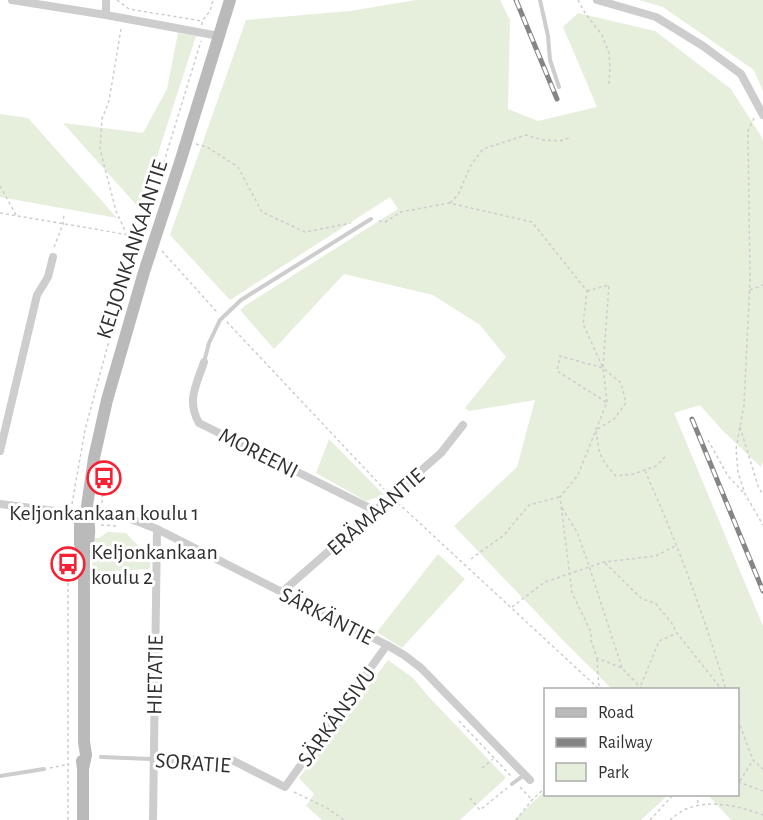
<svg xmlns="http://www.w3.org/2000/svg" width="763" height="820" viewBox="0 0 763 820" font-family="'Alegreya Sans',sans-serif">
	<style>
		.green { fill: #e6eedc }
		.lines { fill: none; stroke-linecap: round; stroke-linejoin: round }
		.path { stroke: #cdcdcd; stroke-width: 1.5; stroke-dasharray: 3 3; stroke-linecap: butt }
		.service { stroke: #cdcdcd; stroke-width: 4 }
		.minor { stroke: #cdcdcd; stroke-width: 8 }
		.secondary { stroke: #bababa; stroke-width: 12 }
		.rail-casing { stroke: #858585; stroke-width: 5 }
		.rail { stroke: #fff; stroke-width: 3; stroke-dasharray: 9; stroke-linecap: butt }
		.labels { text-anchor: middle; stroke-width: 6; stroke-linejoin: round; paint-order: stroke }
		.street-label { font-size: 22px; fill: #303030; stroke: #fff }
		.poi-label { font-size: 22px; fill: #303030; stroke: #fff }
	</style>
	<rect width="100%" height="100%" fill="#fff"/>
	<!-- green -->
	<path class="green" d="M416,0H500L510,20L508,109L538,121L597,107L563,27L578,13L655,31L731,89L761,136L763,141V461L761,467L722,430L700,405L674,413L763,626V820H731L708,795L738,794V690L612,689L557,634L454,526L517,467L535,400L469,411L465,408L506,357L480,325L433,295L344,274L274,349L240,310L246,305L398,209L390,197L230,300L170,235L246,20L350,11Z
		M639,0H763V91L754,70L663,7Z
		M178,33L196,36L140,209L63,123L143,133L167,89Z
		M0,114L28,118L117,218L0,197Z
		M329,439L384,495L366,501L316,473Z
		M108,532L126,533L138,546L148,547L151,555L150,569L92,572L94,538H99Z
		M438,554L465,579L402,648L377,632Z
		M388,660L413,678L428,696L506,778L460,820H322L306,806L314,794L299,778Z
		M545,791L546,794L668,795L641,820H514Z"/>
	<g class="lines">
		<!-- path -->
		<path class="path" d="M117,0L129,9L202,21
			M578,0L585,13L602,35L609,53L610,67L609,84
			M202,25V21L210,11L213,0
			M121,29L109,101L102,119L100,149L116,211L126,233
			M754,118L748,131L750,280L744,405L736,449L738,472L745,494L763,525
			M196,144L207,147L238,167L262,212L305,232L351,223
			M0,186L16,215
			M450,203L458,195L471,165L483,149L526,135L543,140L560,141L569,138
			M0,213L141,237
			M379,221L385,222L401,212L449,203L532,222L587,291L583,324L603,368L607,402L578,475L560,497L572,593L591,632V640L597,658L622,668L643,690
			M54,247L63,224L64,214
			M162,251L217,312
			M750,290L763,285
			M587,291L609,285L603,367
			M227,322L384,489
			M606,402L557,371L560,356L603,368L621,383L626,403L614,419L596,430C599,453 599,458 616,476L633,474L656,466L667,455
			M740,427L758,486L763,495
			M708,440L728,476L744,493
			M645,471C677,542 704,615 726,690
			M102,503L104,474
			M398,503L600,690
			M72,504L85,430L107,348L201,41
			M562,508L577,532L589,566L622,668
			M101,525L118,526
			M471,559L504,535L529,505L559,497
			M605,563L642,599L655,603L671,622L677,633
			M512,607L545,582L604,562L656,556L675,546
			M597,659L599,687
			M641,685L659,641L677,633L722,690
			M738,720L753,760L763,769
			M459,721L511,776
			M50,768L69,764
			M482,768L493,759
			M740,781L753,760
			M738,782L763,791
			M520,787L532,800
			M294,792L327,808L344,820
			M697,794L698,805
			M470,798L480,810L507,788
			M68,820V545
			M516,820L532,800L546,787
			M650,820L674,794
			M670,820C675,816 680,812 686,809C711,799 739,806 763,815"/>
		<!-- service -->
		<path class="service" d="M540,0L548,36L550,60L559,87
			M204,362L209,343L220,320L241,300L371,219
			M101,757L151,759
			M0,776L44,769
			M512,784L524,775"/>
		<!-- minor -->
		<path class="minor" d="M12,0L106,15L219,36
			M597,0L656,17L703,46L741,74L763,115
			M106,15V0
			M204,362C197,384 186,400 199,423L376,511
			M0,451L37,295L48,277L53,257
			M0,504L71,513L110,514L131,519L157,529L387,645L404,655L421,668L530,780
			M282,592L441,453L463,425
			M153,759L232,760L285,787L387,645
			M153,820L157,529"/>
		<!-- secondary -->
		<path class="secondary" d="M84,553C90,541 91,526 86,513
			M82,761L83,769V820
			M83,769L86,755L84,742V553L80,544V521L86,513L94,458L107,400L144,272L181,159L230,0"/>
		<!-- rail casing -->
		<g class="rail-casing">
			<path id="rail" d="M516,0L557,99
				M692,419L763,591"/>
		</g>
		<!-- rail -->
		<use href="#rail" class="rail"/>
	</g>
	<!-- icons -->
	<defs>
		<g id="bus-ring" transform="scale(1.725)"><circle r="9.5" fill="#fff" stroke="#f62233" stroke-width="1.5"/><path d="M-5-6H5V4H4V6H2V4H-2V6H-4V4H-5ZM-3.5-4V0h7V-4ZM-3.5 1.2v1.5H-2V1.2ZM2 1.2v1.5H3.5V1.2Z" fill="#f62233"/></g>
	</defs>
	<g fill-rule="evenodd">
		<use href="#bus-ring" x="104" y="478"/>
		<use href="#bus-ring" x="68" y="564"/>
	</g>
	<g class="labels">
		<!-- street labels -->
		<g class="street-label">
			<text transform="translate(131 249) rotate(-72)" y="8">KELJONKANKAANTIE</text>
			<text transform="translate(259 452) rotate(27)" y="8">MOREENI</text>
			<text transform="translate(375 511) rotate(-41)" y="8">ERÄMAANTIE</text>
			<text transform="translate(327 615) rotate(27)" y="8">SÄRKÄNTIE</text>
			<text transform="translate(154 675) rotate(-89)" y="8">HIETATIE</text>
			<text transform="translate(336 716) rotate(-54)" y="8">SÄRKÄNSIVU</text>
			<text transform="translate(193 762) rotate(4)" y="8">SORATIE</text>
		</g>
		<!-- poi labels -->
		<g class="poi-label">
			<text x="104" y="520">Keljonkankaan koulu 1</text>
			<text x="91" y="559" text-anchor="start">Keljonkankaan<tspan x="91" dy="25">koulu 2</tspan></text>
		</g>
	</g>
	<!-- legend -->
	<rect x="544" y="688" width="195" height="108" fill="#ffffff" stroke="#acacac" stroke-width="1.5"/>
	<rect x="556" y="708" width="30" height="9" fill="#bababa" stroke="#acacac" stroke-width="1.5"/>
	<text x="598" y="718" font-size="18" fill="#303030">Road</text>
	<rect x="556" y="738" width="30" height="9" fill="#858585" stroke="#acacac" stroke-width="1.5"/>
	<text x="598" y="748" font-size="18" fill="#303030">Railway</text>
	<rect x="556" y="763" width="30" height="18" fill="#e6eedc" stroke="#acacac" stroke-width="1.5"/>
	<text x="598" y="778" font-size="18" fill="#303030">Park</text>
</svg>
